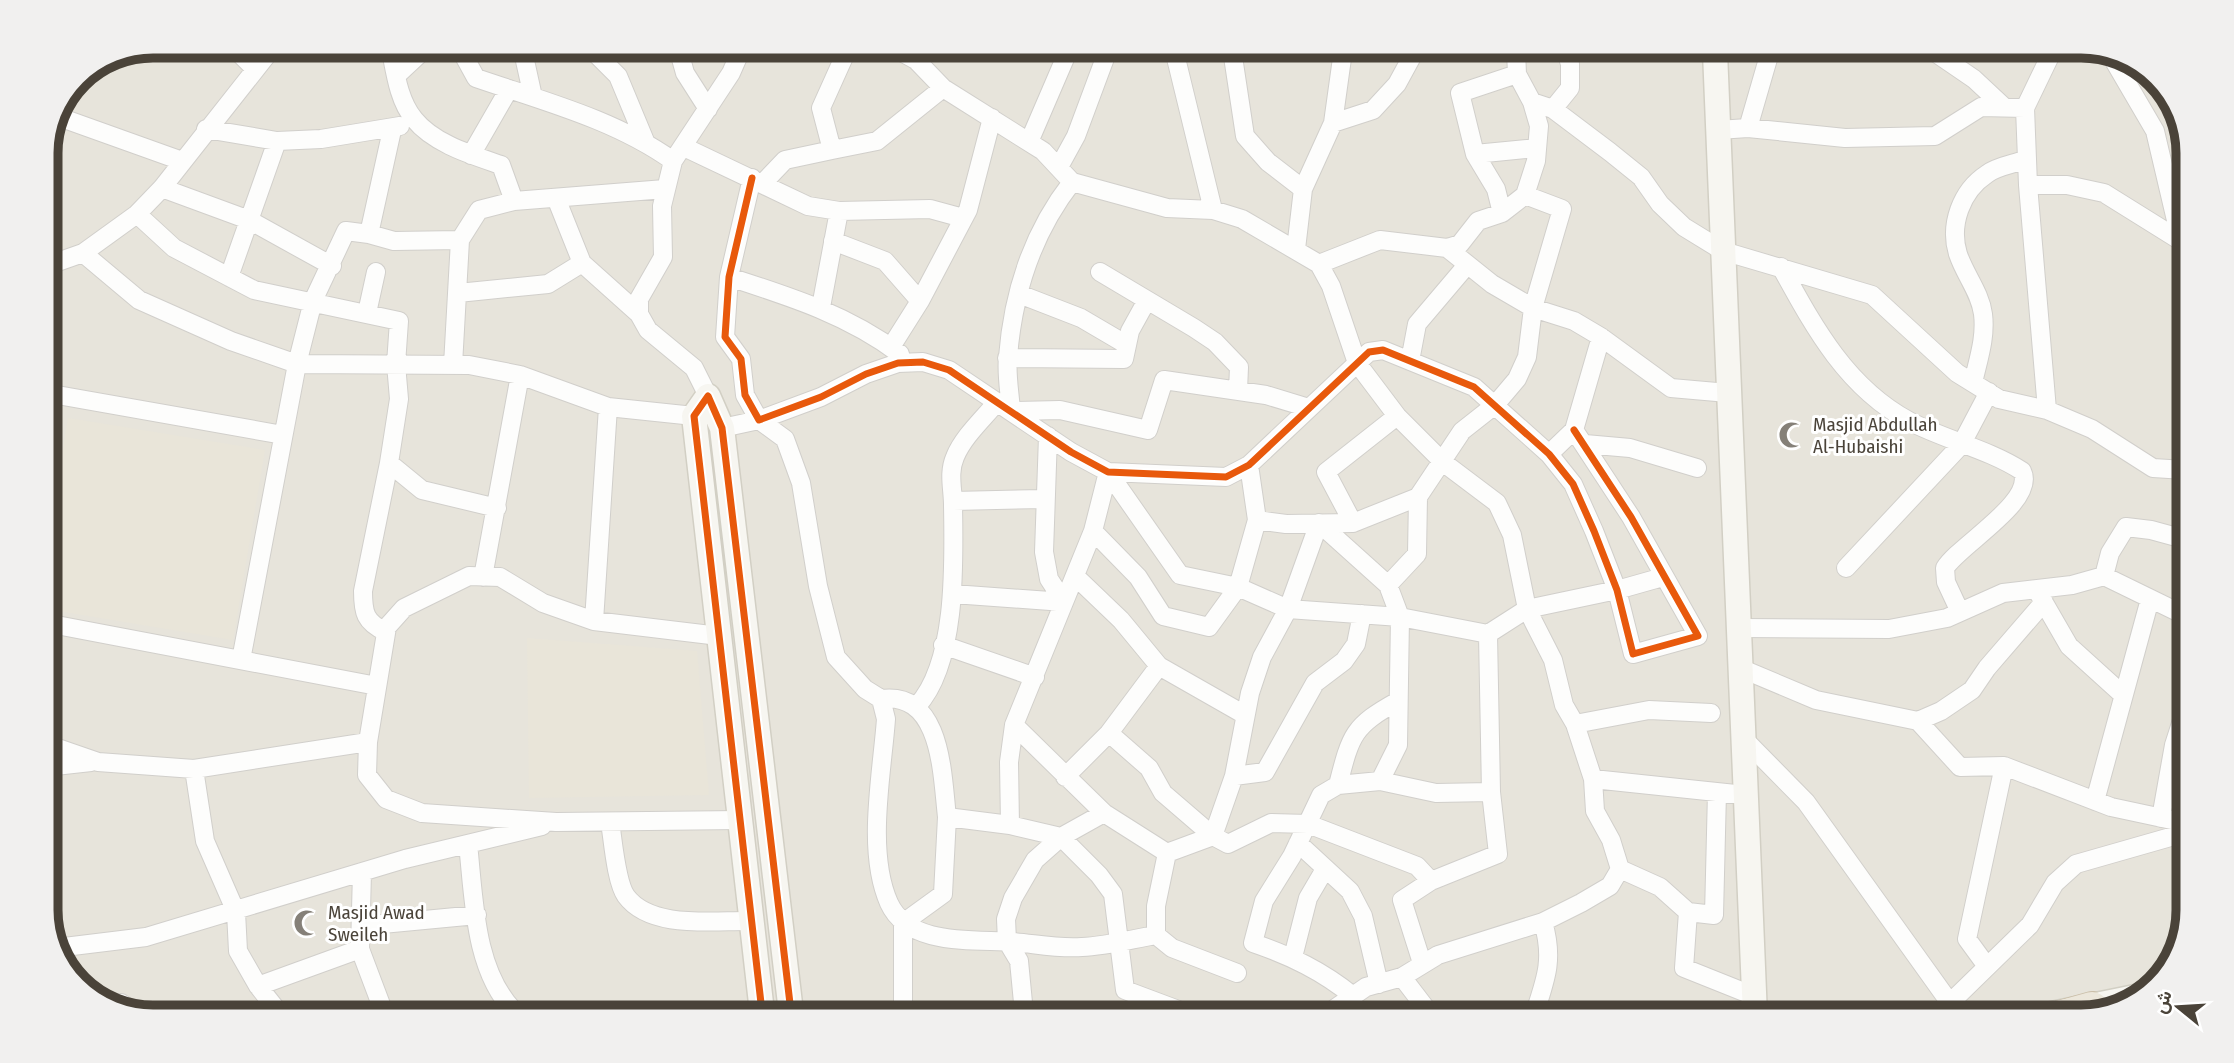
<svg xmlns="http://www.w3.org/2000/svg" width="2234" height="1063" viewBox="0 0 2234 1063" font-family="'Fira Sans Condensed',Vazirmatn,sans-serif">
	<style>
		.residential { fill: #e7e4db }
		.education { fill: #e9e5d9 }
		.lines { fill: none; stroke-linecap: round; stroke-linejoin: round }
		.street-casing { stroke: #d1cfcb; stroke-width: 20 }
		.secondary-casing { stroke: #d2cfc4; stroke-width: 27 }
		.highway-casing { stroke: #cbbfa9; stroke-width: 34 }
		.street { stroke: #fdfdfc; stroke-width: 18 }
		.secondary { stroke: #f7f6f1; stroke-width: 24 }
		.highway { stroke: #ece7db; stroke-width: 32 }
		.cycleway-casing { stroke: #fff; stroke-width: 11 }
		.cycleway { stroke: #e8590c; stroke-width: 7 }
		.labels { text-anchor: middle; stroke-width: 6; stroke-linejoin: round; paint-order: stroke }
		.poi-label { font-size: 19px; fill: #4a4339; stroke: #fff; text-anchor: start }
		.rim { fill: none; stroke: #4a4339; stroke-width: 9 }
	</style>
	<rect width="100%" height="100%" fill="#f3f2ed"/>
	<!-- residential -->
	<path class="residential" d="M153,46L2123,54L2170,93L2188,146L2180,952L2141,1000L2082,1017L111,1009L64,970L46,918V146L77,77Z"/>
	<!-- education -->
	<path class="education" d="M68,418L265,450L233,640L46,609V551Z
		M527,638L697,651L709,795L529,798Z"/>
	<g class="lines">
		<!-- street casing -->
		<g class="street-casing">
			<path id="street" d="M232,46L254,68
				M390,46C395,70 398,100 414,119C434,144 472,155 501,165L514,201
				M459,47L476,78C543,101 616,120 673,161
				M522,47L533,97
				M589,47L618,76L645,141
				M678,48L685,73L708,109
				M896,49L916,60L943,88L1043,151L1072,182L1167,208L1213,210L1242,219L1319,264L1331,286L1357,363L1397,416L1444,463L1497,503L1512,535L1527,609L1488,634L1400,617L1288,609L1238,587L1180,575L1108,472
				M1174,50L1213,210
				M1232,50L1245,136L1268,162L1303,189
				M1936,53L1974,79L2004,107
				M2110,54L2155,131L2187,267
				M396,76L427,47
				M1532,102L1553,109L1610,152L1641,177L1660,204L1684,227L1723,251L1872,295L1957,373L1999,399L2047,410L2092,429L2153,468L2185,470
				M1553,109L1570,88V64L1566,51
				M59,117L182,161
				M1333,123L1373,110L1397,84L1415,51
				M1748,128L1770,52
				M206,129L277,141L321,139L400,126
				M1718,130L1748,128L1845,138L1935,136L1981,107L2025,108
				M1029,142L1069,49
				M684,147L808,206L839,211L930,209L963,218
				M832,150L877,141L943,88
				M1475,154L1537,148
				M471,155L509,89
				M1059,167L1076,136L1108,50
				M752,178L729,277L725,337L741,359L745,395L759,420L821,397L866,374L898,363L923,362L949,370L1071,452L1108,472L1226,477L1249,465L1369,352L1383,350L1474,387L1549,454L1573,484L1594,531L1617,590L1633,654L1698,636L1631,517L1574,430
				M1072,182C1033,232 1013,293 1008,357C1006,374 1010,394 1011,411L1060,410L1148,430L1164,380L1266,395L1309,408
				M763,183L785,160L832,150L821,108L848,48
				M2028,185H2067L2104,193L2181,241
				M162,188L249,220L332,266
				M556,198L582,263L639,314
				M1502,213L1496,189L1475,154L1460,93L1517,74
				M137,214L174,248L254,290L399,321L396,364L399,399L389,463L422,490L497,508
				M369,234L394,241L460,240
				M833,241L885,261L920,301
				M1447,248L1492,284L1533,308L1574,321L1601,337L1671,388L1728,393
				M1296,249L1303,189L1333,123L1343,51
				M83,253L139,300L231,341L297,364L469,365L520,375L608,407L694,416
				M1319,264L1380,240L1447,248L1460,244L1478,221L1502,213L1525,195L1536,161L1539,126L1532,102L1517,74L1516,51
				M46,266L83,253L137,214L162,188L274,46
				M1781,267C1814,327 1846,387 1909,421C1945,440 1988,449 2022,471C2037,501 1959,545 1945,568L1946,582L1960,612
				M1100,272L1194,328L1215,342L1239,367L1238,391
				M229,277L277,141
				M729,277C791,297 848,315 900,354
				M458,293L548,284L582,263
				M1019,294L1081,318L1127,345
				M821,307L839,211
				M367,313L376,272
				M891,347L920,301L968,210L992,118
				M1007,358L1124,359L1130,331L1146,302
				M1410,361L1417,324L1467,265
				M453,365L460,240L479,210L514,201L665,189
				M1973,383C1978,360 1986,338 1983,314C1980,292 1965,275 1958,254C1949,225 1961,191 1987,174C1997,166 2015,164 2027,159
				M46,393L283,435
				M708,396L694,368L648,330L639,314V299L663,257L662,206L673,161L731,73L742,48
				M2047,410L2028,185L2025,108L2051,54
				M722,428L759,420L785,439L801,483L818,586L836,657L865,689L881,699L886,719C882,774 866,851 889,903C909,947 974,939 1014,942C1036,944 1060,949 1082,947C1107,946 1132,939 1156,935
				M1048,436L1044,552L1049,579L1064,602
				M1585,444L1630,448L1697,468
				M1549,454L1574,430L1601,337
				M953,501L1044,499
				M1257,520L1286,524L1353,523L1418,497L1462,431L1495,405L1517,379L1527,357L1533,308L1562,209L1525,195
				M1353,523L1326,472L1397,416
				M1093,531L1138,577L1163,616L1209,627L1238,587L1257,520L1249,465
				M1846,568L1961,445L1989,392
				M1075,576L1121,620L1159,666L1245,715
				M483,577L520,375
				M1388,585L1417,554L1418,497
				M953,594L1064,602
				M2039,594L2069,646L2122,694
				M2184,615L2104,576L2110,553L2126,527L2151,530L2184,539
				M594,621L608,407
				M46,623L377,686
				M1738,628L1889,629L1947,618L2003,593L2072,585L2104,576
				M386,632C365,622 363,613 363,591L389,463
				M719,636L594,621L543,603L500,577L469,576L404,608L387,627L368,742L367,775L386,799L422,813L556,822L740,820
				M943,645L1035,677
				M241,660L297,364L313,301L346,231L369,234L392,130
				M1740,668L1816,700L1918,721L1941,711L1972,690L1987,668L2044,602
				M881,699C942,691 942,774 947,817
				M917,706C957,663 954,562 953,505C953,489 948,473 955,457C963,437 983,419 997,402
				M1918,721L1960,767L2004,766L2111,807L2181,822
				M1575,724L1649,710L1711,713
				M1014,725L1104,813L1167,853
				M1109,733L1149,768L1163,793L1213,836L1228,844L1271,823L1308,824L1417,866L1431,881
				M1743,738L1806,802L1950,1003L1956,1017
				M46,744L98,762L194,769L368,742
				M46,767L91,762
				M194,769L205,841L236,912L238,951L258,986L277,1010
				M1234,776L1265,772L1315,683L1344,661L1356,644L1362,614
				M1065,777L1109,733L1159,666
				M1593,779L1745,795
				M1338,785C1351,734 1353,726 1398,701
				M2095,801L2150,599
				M2161,818L2174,745L2183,717
				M610,822C613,840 616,882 626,896C651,930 715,920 752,921
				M1010,825L1009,762L1014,725L1093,531L1108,472
				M1298,843L1350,891L1363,916L1379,984
				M468,844C474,898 474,970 514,1011
				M1167,853L1213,836L1234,776L1250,693L1262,657L1288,609L1319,523L1388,585L1400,617L1398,745L1380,781
				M1167,853L1156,906V935L1172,948L1237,973
				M1620,869L1660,887L1688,912L1684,968L1754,996
				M362,872L360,949L383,1010
				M1688,912L1714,915L1717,792
				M361,926L477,915
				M56,948L146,937L405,859L542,826
				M1293,957L1308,898L1325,869
				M1422,963L1402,900L1431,881L1498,854L1491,792L1488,634
				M1986,965L1967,939L2004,766
				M1402,977L1431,1015
				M258,986L360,949
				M1353,996C1322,971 1291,956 1253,943L1264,901L1292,856L1321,795L1338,785L1380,781L1436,793L1491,792
				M1950,1003L2030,925L2055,883L2076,864L2181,834
				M118,1009L121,1003L130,1009
				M903,1013V923L943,894L947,817L1010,825L1061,837L1099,875L1113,894L1125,990L1189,1014
				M1024,1013L1019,961L1007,941L1006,919L1013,898L1035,860L1061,837L1104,813
				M1327,1014L1366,987L1402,977L1438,955L1543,922L1581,903L1610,886L1620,869L1611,840L1595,811L1593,779L1575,724L1564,705L1553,660L1527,609L1617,590L1663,577
				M1534,1015C1546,979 1554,959 1543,922"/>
		</g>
		<!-- secondary casing -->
		<g class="secondary-casing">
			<path id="secondary" d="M1715,52L1755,1016
				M762,1012L694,416L708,396L722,428L791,1012
				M2037,1017L2145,995"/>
		</g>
		<!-- highway casing -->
		<g class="highway-casing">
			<path id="highway" d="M2060,1017L2092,1008"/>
		</g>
		<!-- street -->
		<use href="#street" class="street"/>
		<!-- secondary -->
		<use href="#secondary" class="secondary"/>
		<!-- highway -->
		<use href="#highway" class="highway"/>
		<!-- cycleway casing -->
		<g class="cycleway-casing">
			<path id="cycleway" d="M752,178L729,277L725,337L741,359L745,395L759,420L821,397L866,374L898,363L923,362L949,370L1071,452L1108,472L1226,477L1249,465L1369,352L1383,350L1474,387L1549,454L1573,484L1594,531L1617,590L1633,654L1698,636L1631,517L1574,430
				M762,1012L694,416L708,396L722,428L791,1012"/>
		</g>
		<!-- cycleway -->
		<use href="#cycleway" class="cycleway"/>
	</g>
	<!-- icons -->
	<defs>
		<g id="mosque-bare" transform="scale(2.1)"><path d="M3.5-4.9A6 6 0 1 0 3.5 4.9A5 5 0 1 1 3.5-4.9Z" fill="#858078" stroke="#fff" stroke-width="2.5" paint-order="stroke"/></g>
	</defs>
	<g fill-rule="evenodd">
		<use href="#mosque-bare" x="1792" y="435"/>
		<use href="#mosque-bare" x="307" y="923"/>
	</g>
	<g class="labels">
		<!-- poi labels -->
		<g class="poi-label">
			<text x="1813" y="431">Masjid Abdullah<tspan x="1813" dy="22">Al-Hubaishi</tspan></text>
			<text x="328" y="919">Masjid Awad<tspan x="328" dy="22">Sweileh</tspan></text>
		</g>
	</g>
	<!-- crop -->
	<path d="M0 0H2234V1063H0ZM153 58H2081A95 95 0 0 1 2176 153V910A95 95 0 0 1 2081 1005H153A95 95 0 0 1 58 910V153A95 95 0 0 1 153 58Z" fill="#f1f0ef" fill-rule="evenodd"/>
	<path class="rim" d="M153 58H2081A95 95 0 0 1 2176 153V910A95 95 0 0 1 2081 1005H153A95 95 0 0 1 58 910V153A95 95 0 0 1 153 58Z"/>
	<!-- north arrow -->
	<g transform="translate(2178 1007) rotate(288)" stroke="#ffffff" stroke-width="5" paint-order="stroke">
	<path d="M0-5L12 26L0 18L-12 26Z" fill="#4a4339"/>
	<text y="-10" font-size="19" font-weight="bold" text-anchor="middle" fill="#4a4339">ش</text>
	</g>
</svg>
